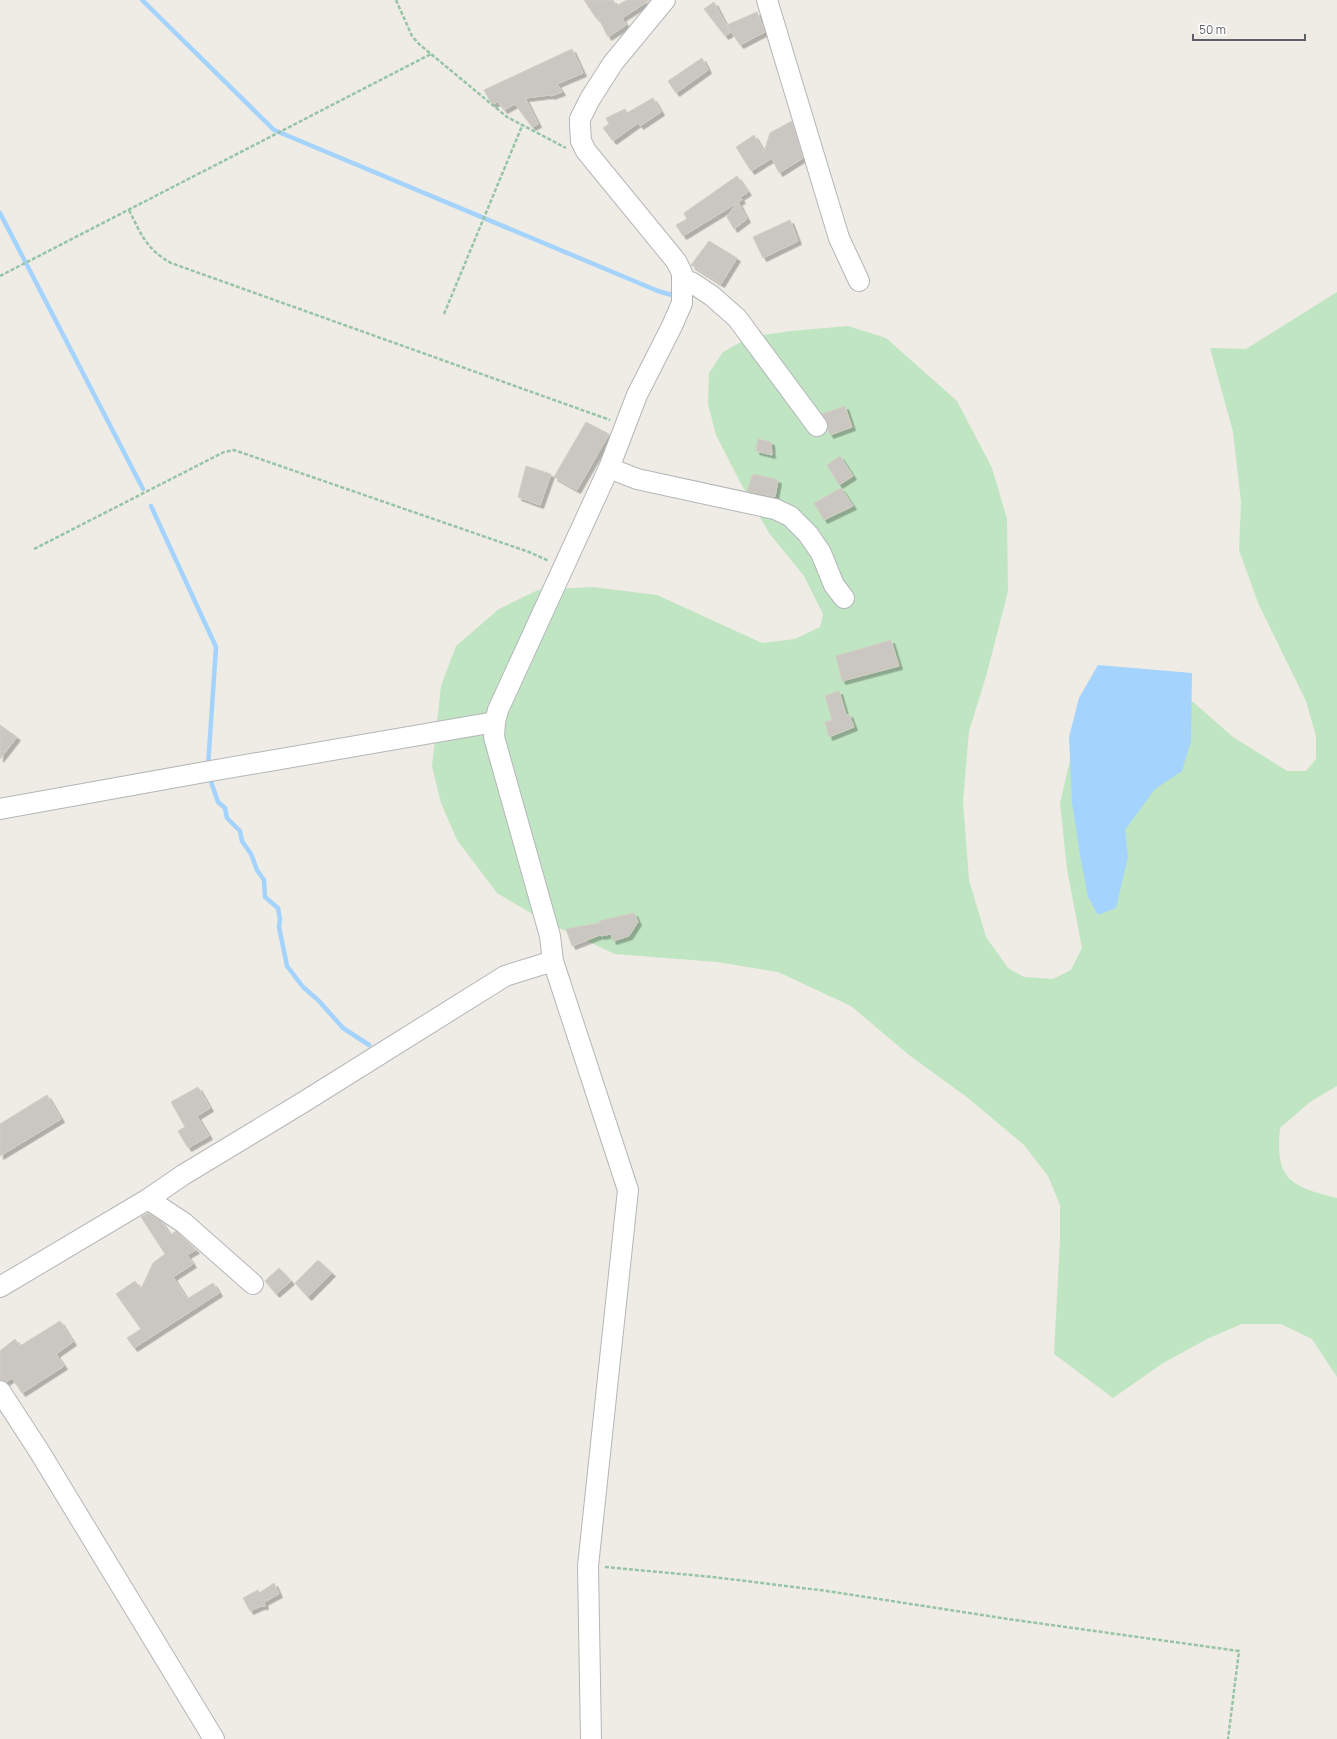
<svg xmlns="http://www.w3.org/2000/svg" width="1337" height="1739" viewBox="0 0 1337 1739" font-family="Manrope,sans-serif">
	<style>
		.green { fill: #c0e5c2 }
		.water { fill: #a4d3fd }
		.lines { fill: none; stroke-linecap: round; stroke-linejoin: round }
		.stream { stroke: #a4d3fd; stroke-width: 4.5 }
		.building { fill: #cac6c1; stroke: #d3cec2; filter: url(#shadow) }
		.minor-casing { stroke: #b4b6ba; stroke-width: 22 }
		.path { stroke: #98c4a6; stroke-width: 2.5; stroke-dasharray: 4 2; stroke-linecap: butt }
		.minor { stroke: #fff; stroke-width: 20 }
	</style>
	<defs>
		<filter id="shadow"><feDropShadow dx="3.5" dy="3.5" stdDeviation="0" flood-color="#0004"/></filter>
	</defs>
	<rect width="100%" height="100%" fill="#eeece4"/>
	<!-- green -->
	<path class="green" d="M1337,292V1086L1310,1102L1280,1128C1275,1180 1290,1186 1337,1198V1377L1312,1339L1281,1324H1242L1209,1338L1163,1363L1113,1398L1054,1354L1060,1239V1205L1048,1176L1024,1145L968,1098L909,1055L851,1006L778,972L717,962L615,954L546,922L497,893L457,840L441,803L432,766L441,686L456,646L499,609L538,590L592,587L657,595L762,643L795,639L820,627L823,614L804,576L769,533L739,480L716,435L708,404L709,373L723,352L750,337L791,331L848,326L886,338L957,401L992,468L1007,519L1008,591L987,673L969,731L963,801L969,880L986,937L1008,968L1024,977L1053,979L1071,970L1082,948L1067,869L1060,803L1078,726L1116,671L1136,668L1168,680L1233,737L1287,771H1306L1316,759V736L1306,701L1258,603L1239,550L1241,502L1233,432L1210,348L1246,349Z"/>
	<!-- water -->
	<path class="water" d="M1098,665L1192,673L1191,741L1182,771L1155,789L1125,830L1128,857L1116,908L1098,915L1088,897L1081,861L1072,803L1069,737L1079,698Z"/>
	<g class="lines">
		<!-- stream -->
		<path class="stream" d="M142,0L274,130L658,291L675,296
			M0,213L143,489
			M151,506L216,647L208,767
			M209,776L218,802L225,808L227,818L240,831L242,841L251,854L257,870L264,880L265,897L278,908L280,919L279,927L287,966L303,987L318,1000L343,1028L369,1045"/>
	</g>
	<!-- building -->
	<path class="building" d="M584,0H613L616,6L627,0H650L622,18L626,25L608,37L598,17L596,18Z
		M714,2L730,33L725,36L704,9Z
		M757,12L765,32L740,45L727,25Z
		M572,49L583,73L557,84L562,92L551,96L550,95L525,98L538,124L532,127L515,104L504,110L498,102L492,104L484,90Z
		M702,58L708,70L676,93L668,81Z
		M653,98L661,112L640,126L638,123L613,141L603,128L609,124L606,118L625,109L627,113Z
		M792,121L803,158L779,173L772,158L751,171L736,147L754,135L764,152L770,133Z
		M737,176L748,192L740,197L742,200L738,202L747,219L734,229L727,217L737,203L683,236L676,225L687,219L684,213Z
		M790,220L798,241L763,258L753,237Z
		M709,241L737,258L721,284L691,265Z
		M845,406L852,427L830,435L828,430V424L822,414Z
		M586,422L609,434L577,490L554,477Z
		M758,439L771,442L772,455L756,451Z
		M840,456L853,476L839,485L827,465Z
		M526,466L551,474L540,505L518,497Z
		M753,474L778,480L775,497L747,491Z
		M841,488L853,506L824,520L814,503Z
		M891,640L899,666L842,681L836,656Z
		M839,691L846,715L849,714L854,727L829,737L825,722L832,720L825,696Z
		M0,725L17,737L0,759Z
		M634,913L638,922L629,936L613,941L611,934L601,936L600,935L572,946L566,929L600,923L599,921Z
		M198,1087L210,1108L197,1116L209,1136L188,1148L178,1131L185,1127L171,1102Z
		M47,1095L61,1119L0,1156V1124Z
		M148,1213L161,1221L170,1235L176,1231L196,1250L187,1255L193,1264L173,1277L187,1299L213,1283L219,1293L134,1348L127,1338L141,1329L116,1294L135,1281L141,1289L153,1263L165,1254L141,1217Z
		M318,1260L332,1273L308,1297L295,1283Z
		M279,1268L291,1281L276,1294L265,1281Z
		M60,1321L73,1342L56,1354L64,1366L22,1393L12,1378L6,1382L0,1380V1351L15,1339L20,1346Z
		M274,1583L279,1594L264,1602L265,1606H261L250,1611L243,1598L258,1590L259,1593Z"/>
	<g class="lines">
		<!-- minor casing -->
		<g class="minor-casing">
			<path id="minor" d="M767,0L839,238L859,281
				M682,285L691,282L712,296L737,318L817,426
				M609,468L637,479L775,509L790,516L808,534L821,553L834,585L844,598
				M0,809L205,772L495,722
				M148,1199L184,1223L253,1284
				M0,1287L148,1199L183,1175L302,1103L505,976L553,961
				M0,1391L39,1451L214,1739
				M591,1739L588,1566L628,1190L553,961L550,936L494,737L495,722L498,710L609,468L637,395L672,326L682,303V273L676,261L586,151L581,141L580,125V119L590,99L613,63L665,0"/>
		</g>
		<!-- path -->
		<path class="path" d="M396,0L412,36L419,44L507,117L566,148
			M129,210C141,234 146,249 171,263L610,420
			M0,276L431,54
			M444,314L522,126
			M34,549L224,452L234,450L529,552L549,561
			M605,1567L713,1577L827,1591L1008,1619L1239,1651L1228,1739"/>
		<!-- minor -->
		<use href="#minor" class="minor"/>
	</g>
	<!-- scale -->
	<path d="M1193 34v6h112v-6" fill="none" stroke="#5c5f64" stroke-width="2"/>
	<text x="1199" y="34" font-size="12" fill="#5c5f64" stroke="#ffffff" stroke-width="3" paint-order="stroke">50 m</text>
</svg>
